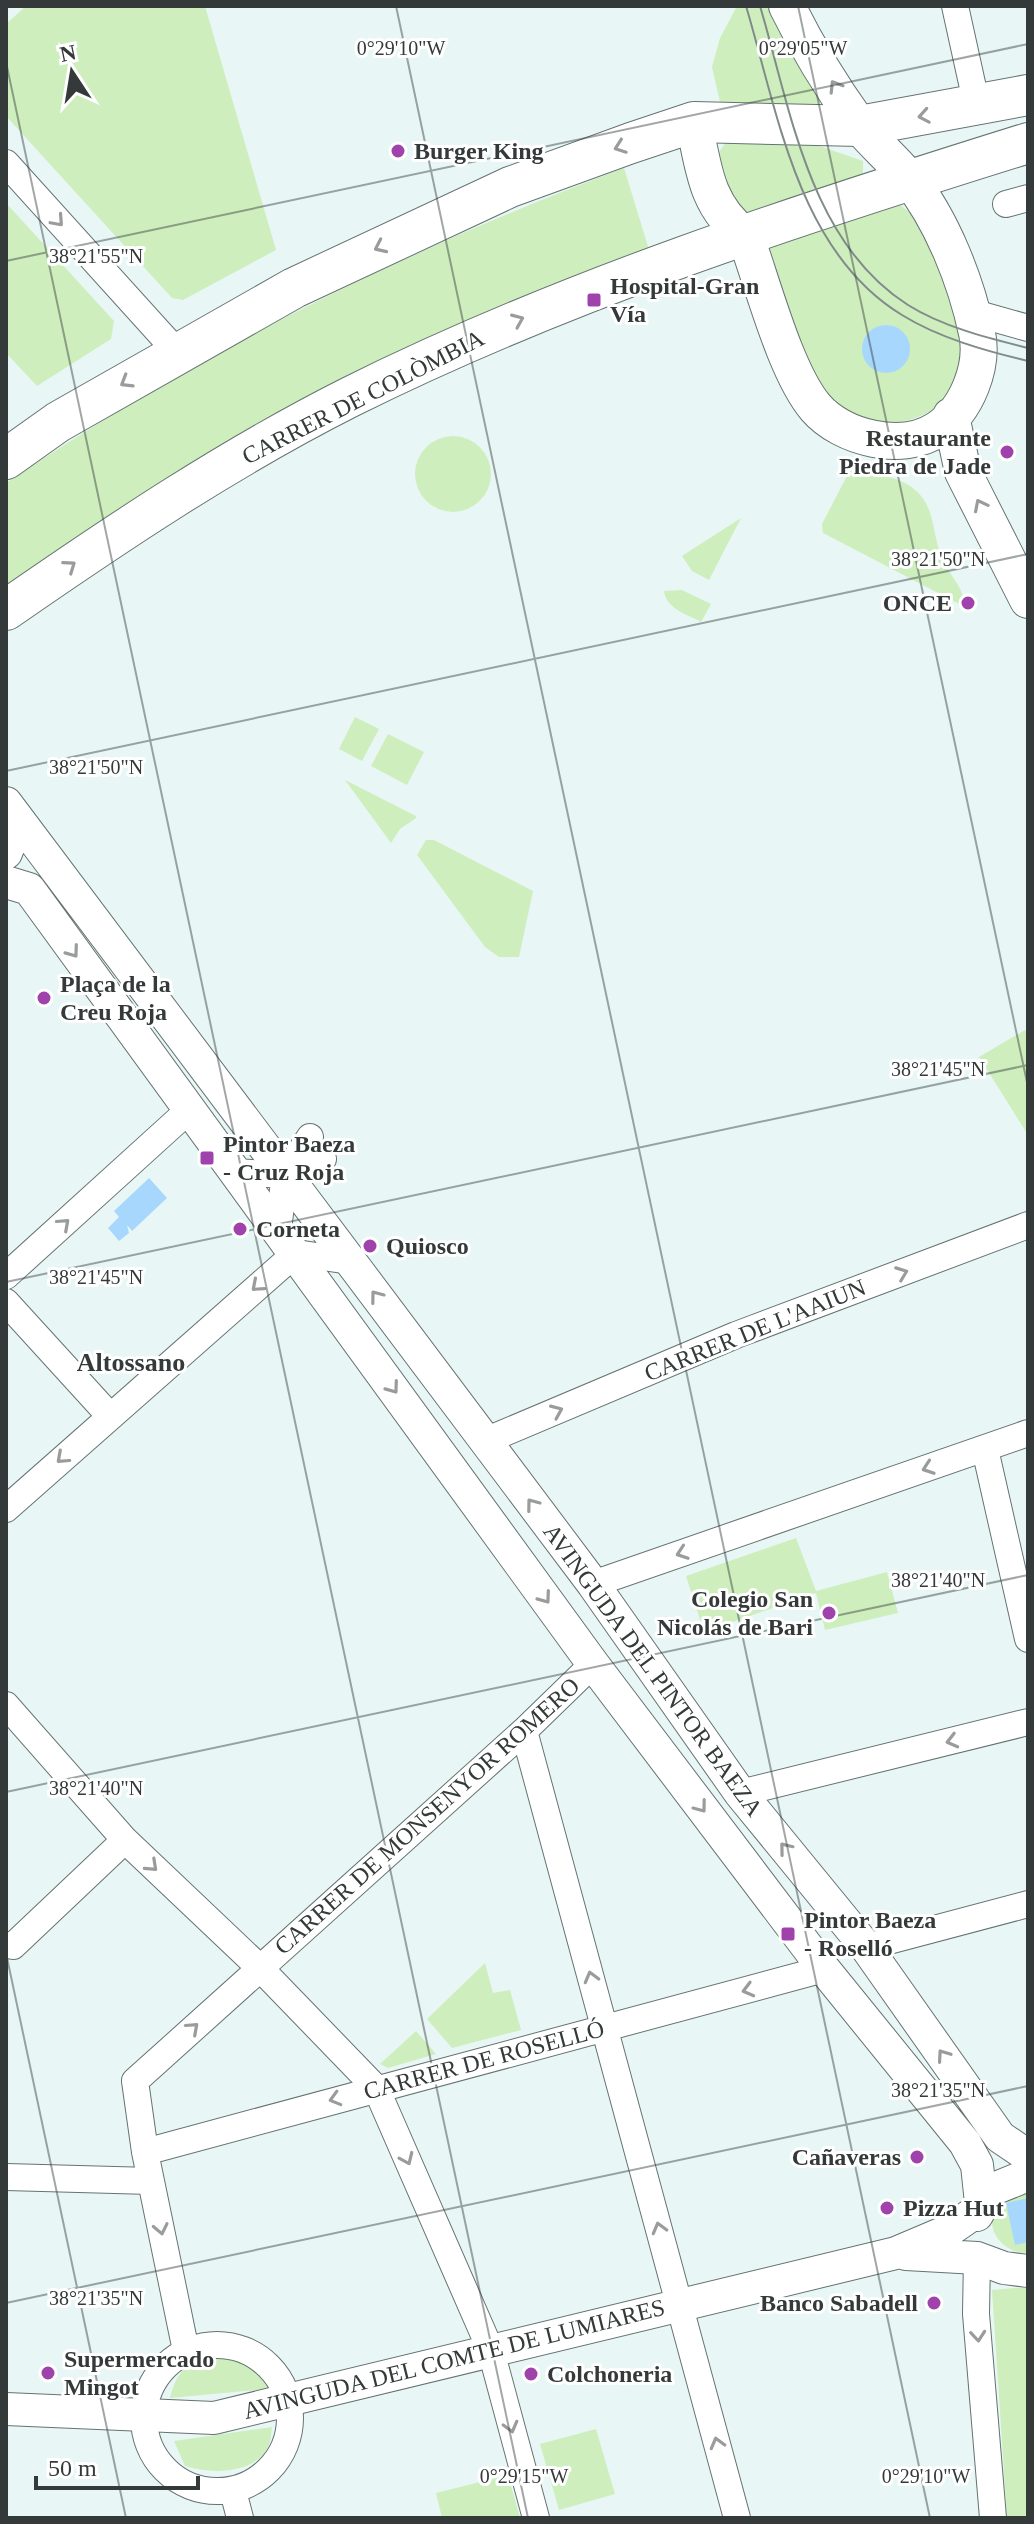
<svg xmlns="http://www.w3.org/2000/svg" width="1034" height="2524" viewBox="0 0 1034 2524" font-family="Georgia,serif">
	<style>
		.green { fill: #ceeebe }
		.water { fill: #a7d7fd }
		.lines { fill: none; stroke-linecap: round; stroke-linejoin: round }
		.minor-casing { stroke: #657371; stroke-width: 28 }
		.tertiary-casing { stroke: #657371; stroke-width: 34 }
		.secondary-casing { stroke: #657371; stroke-width: 38 }
		.primary-casing { stroke: #657371; stroke-width: 42 }
		.minor { stroke: #fff; stroke-width: 26 }
		.tertiary { stroke: #fff; stroke-width: 32 }
		.secondary { stroke: #fff; stroke-width: 36 }
		.primary { stroke: #fff; stroke-width: 40 }
		.tram { stroke: #818b8a; stroke-width: 2 }
		.oneway { stroke: #9a9c9c }
		.ticks { fill: none; stroke: #343a39; stroke-width: 2; stroke-opacity: 0.45 }
		.poi-dot { fill: #a042ab; stroke: #fff; stroke-width: 3 }
		.labels { text-anchor: middle; stroke-width: 6; stroke-linejoin: round; paint-order: stroke }
		.poi-label { font-size: 24px; font-weight: bold; fill: #343a39; stroke: #fff; text-anchor: start }
		.street-label { font-size: 24px; fill: #343a39; stroke: #fff }
		.neighbourhood-label { font-size: 26px; font-weight: bold; fill: #343a39; stroke: #fff }
		.ticks-label { font-size: 20px; text-anchor: middle; fill: #343a39; stroke: #fff; stroke-width: 6; stroke-linejoin: round; paint-order: stroke }
	</style>
	<rect width="100%" height="100%" fill="#e8f7f6"/>
	<!-- green -->
	<path class="green" d="M26,6H205L276,250L183,300L172,298L6,116V24Z
		M737,6H777L822,93L819,106L720,102L712,67L720,38Z
		M726,142L811,143L863,161V174L751,212L734,210L716,156Z
		M624,168L650,253L6,593V483C202,351 403,251 624,168Z
		M895,201C930,226 928,236 942,275C953,304 966,330 962,362C953,430 858,443 821,392C813,381 810,364 805,352C792,318 779,284 766,250Z
		M6,203L114,321L111,339L37,386L6,353Z
		M415 474a38 38 0 1 1 76 0a38 38 0 1 1-76 0Z
		M850,470C882,475 921,477 931,516C935,530 936,544 942,558C949,575 965,589 965,607L823,533L822,524Z
		M741,518L709,580L692,571L682,556Z
		M682,590L711,604L701,622C687,614 666,609 664,591Z
		M355,717L379,729L362,761L339,749Z
		M388,734L424,752L407,785L371,766Z
		M345,780L416,816V818L400,829L391,843Z
		M426,840H434L533,891L519,957H499L485,947L417,855Z
		M1025,1030L1028,1036V1135L979,1057Z
		M796,1538L816,1591L887,1572L898,1613L825,1630L816,1593L704,1632L686,1576Z
		M485,1963L493,1993L510,1990L521,2030L452,2048L427,2019Z
		M416,2031L436,2054L388,2068L380,2064Z
		M1028,2187V2253C1006,2254 984,2232 995,2209C1001,2197 1017,2192 1028,2187Z
		M1028,2287V2518H1007L992,2290Z
		M232,2357L257,2371L268,2389L170,2398C179,2361 197,2358 232,2357Z
		M272,2427C271,2433 271,2442 268,2447C254,2475 210,2474 185,2466L174,2441Z
		M596,2429L615,2494L559,2510L540,2444Z
		M508,2475L520,2518H442L436,2493Z"/>
	<!-- water -->
	<path class="water" d="M862 349a24 24 0 1 1 48 0a24 24 0 1 1-48 0Z
		M149,1178L167,1198L132,1231L127,1225L129,1233L119,1241L108,1228L119,1217L114,1211Z
		M1028,2198V2242L1015,2245L1006,2203Z"/>
	<g class="lines">
		<!-- minor casing -->
		<g class="minor-casing">
			<path id="minor" d="M955,6L977,106
				M6,163L177,352
				M1006,204L1028,198
				M971,312L1028,328
				M235,1172L285,1175L323,1159
				M278,1229L285,1175L310,1137
				M6,1276L189,1110
				M6,1302L109,1415
				M485,1441L736,1335L1028,1225
				M985,1449L1028,1639
				M6,1509L296,1253L350,1261
				M593,1584L1028,1433
				M6,1705L125,1840L260,1968L376,2088L491,2351L536,2518
				M524,1731L737,2518
				M740,1793L1028,1722
				M6,1945L13,1946L125,1840
				M866,1947L1028,1904
				M145,2152L824,1969
				M6,2177L151,2181
				M977,2258L976,2314L993,2518
				M144 2418a73 73 0 1 1 146 0a73 73 0 1 1-146 0Z
				M186,2351L145,2152L135,2081L524,1731L593,1664
				M233,2491L240,2518"/>
		</g>
		<!-- tertiary casing -->
		<g class="tertiary-casing">
			<path id="tertiary" d="M6,803L593,1584L740,1793L866,1947L1000,2137L1028,2156
				M6,853L15,830L11,810
				M6,882L29,889L593,1664L824,1969L965,2143L977,2165L981,2203
				M977,2215L991,2190L1028,2175
				M906,2254L977,2258L1004,2268L1028,2271
				M6,2409L214,2418L896,2253L948,2231L977,2211"/>
		</g>
		<!-- secondary casing -->
		<g class="secondary-casing">
			<path id="secondary" d="M694,122C703,166 706,207 745,235C762,281 785,372 816,408C842,438 902,453 938,429C967,410 984,366 977,333C966,281 942,220 909,179C894,160 874,144 859,125C833,89 807,47 787,6
				M951,416L963,472L1028,600"/>
		</g>
		<!-- primary casing -->
		<g class="primary-casing">
			<path id="primary" d="M6,459L58,422L294,288L510,187L631,143L694,122L860,126L1028,95
				M6,610C117,533 229,458 350,397C567,289 797,215 1028,143"/>
		</g>
		<!-- minor -->
		<use href="#minor" class="minor"/>
		<!-- tertiary -->
		<use href="#tertiary" class="tertiary"/>
		<!-- secondary -->
		<use href="#secondary" class="secondary"/>
		<!-- primary -->
		<use href="#primary" class="primary"/>
		<!-- tram -->
		<path class="tram" d="M746,6C778,113 798,252 902,315C939,338 986,351 1028,361
			M760,6C791,110 809,242 908,305C943,327 988,338 1028,348"/>
	</g>
	<!-- one-way arrows -->
	<defs><path id="oneway-chevron" d="M-2-3.5L2.5 0L-2 3.5" fill="none" stroke-width="1.6" stroke-linecap="round" stroke-linejoin="round" transform="scale(2)"/></defs>
	<g class="oneway">
		<use href="#oneway-chevron" transform="translate(835 86) rotate(-122)"/>
		<use href="#oneway-chevron" transform="translate(924 116) rotate(170)"/>
		<use href="#oneway-chevron" transform="translate(620 147) rotate(160)"/>
		<use href="#oneway-chevron" transform="translate(58 221) rotate(48)"/>
		<use href="#oneway-chevron" transform="translate(380 247) rotate(155)"/>
		<use href="#oneway-chevron" transform="translate(518 320) rotate(-23)"/>
		<use href="#oneway-chevron" transform="translate(126 382) rotate(149)"/>
		<use href="#oneway-chevron" transform="translate(980 505) rotate(-117)"/>
		<use href="#oneway-chevron" transform="translate(70 566) rotate(-35)"/>
		<use href="#oneway-chevron" transform="translate(73 952) rotate(54)"/>
		<use href="#oneway-chevron" transform="translate(64 1224) rotate(-42)"/>
		<use href="#oneway-chevron" transform="translate(902 1273) rotate(-21)"/>
		<use href="#oneway-chevron" transform="translate(257 1286) rotate(139)"/>
		<use href="#oneway-chevron" transform="translate(376 1296) rotate(-127)"/>
		<use href="#oneway-chevron" transform="translate(393 1388) rotate(54)"/>
		<use href="#oneway-chevron" transform="translate(557 1411) rotate(-23)"/>
		<use href="#oneway-chevron" transform="translate(62 1458) rotate(138)"/>
		<use href="#oneway-chevron" transform="translate(928 1468) rotate(161)"/>
		<use href="#oneway-chevron" transform="translate(532 1504) rotate(-127)"/>
		<use href="#oneway-chevron" transform="translate(682 1553) rotate(161)"/>
		<use href="#oneway-chevron" transform="translate(545 1598) rotate(54)"/>
		<use href="#oneway-chevron" transform="translate(952 1741) rotate(166)"/>
		<use href="#oneway-chevron" transform="translate(701 1807) rotate(53)"/>
		<use href="#oneway-chevron" transform="translate(785 1848) rotate(-129)"/>
		<use href="#oneway-chevron" transform="translate(152 1866) rotate(43)"/>
		<use href="#oneway-chevron" transform="translate(591 1977) rotate(-105)"/>
		<use href="#oneway-chevron" transform="translate(748 1990) rotate(165)"/>
		<use href="#oneway-chevron" transform="translate(193 2028) rotate(-42)"/>
		<use href="#oneway-chevron" transform="translate(943 2055) rotate(-125)"/>
		<use href="#oneway-chevron" transform="translate(335 2099) rotate(164)"/>
		<use href="#oneway-chevron" transform="translate(407 2159) rotate(66)"/>
		<use href="#oneway-chevron" transform="translate(659 2228) rotate(-105)"/>
		<use href="#oneway-chevron" transform="translate(161 2229) rotate(78)"/>
		<use href="#oneway-chevron" transform="translate(978 2336) rotate(85)"/>
		<use href="#oneway-chevron" transform="translate(511 2427) rotate(75)"/>
		<use href="#oneway-chevron" transform="translate(717 2443) rotate(-105)"/>
	</g>
	<!-- ticks -->
	<path class="ticks" d="M396,6L930,2518M798,6L1028,1087M6,62L528,2518M6,261L1028,44M6,771L1028,554M6,1282L1028,1065M6,1792L1028,1575M6,1953L126,2518M6,2303L1028,2086"/>
	<!-- markers -->
	<g class="poi-dot">
		<circle cx="398" cy="151" r="8"/>
		<rect x="586" y="292" width="16" height="16" rx="4"/>
		<circle cx="1007" cy="452" r="8"/>
		<circle cx="968" cy="603" r="8"/>
		<circle cx="44" cy="998" r="8"/>
		<rect x="199" y="1150" width="16" height="16" rx="4"/>
		<circle cx="240" cy="1229" r="8"/>
		<circle cx="370" cy="1246" r="8"/>
		<circle cx="829" cy="1613" r="8"/>
		<rect x="780" y="1926" width="16" height="16" rx="4"/>
		<circle cx="917" cy="2157" r="8"/>
		<circle cx="887" cy="2208" r="8"/>
		<circle cx="934" cy="2303" r="8"/>
		<circle cx="48" cy="2373" r="8"/>
		<circle cx="531" cy="2374" r="8"/>
	</g>
	<g class="labels">
		<!-- poi labels -->
		<g class="poi-label">
			<text x="414" y="159">Burger King</text>
			<text x="610" y="294">Hospital-Gran<tspan x="610" dy="28">Vía</tspan></text>
			<text x="991" y="446" text-anchor="end">Restaurante<tspan x="991" dy="28">Piedra de Jade</tspan></text>
			<text x="952" y="611" text-anchor="end">ONCE</text>
			<text x="60" y="992">Plaça de la<tspan x="60" dy="28">Creu Roja</tspan></text>
			<text x="223" y="1152">Pintor Baeza<tspan x="223" dy="28">- Cruz Roja</tspan></text>
			<text x="256" y="1237">Corneta</text>
			<text x="386" y="1254">Quiosco</text>
			<text x="813" y="1607" text-anchor="end">Colegio San<tspan x="813" dy="28">Nicolás de Bari</tspan></text>
			<text x="804" y="1928">Pintor Baeza<tspan x="804" dy="28">- Roselló</tspan></text>
			<text x="901" y="2165" text-anchor="end">Cañaveras</text>
			<text x="903" y="2216">Pizza Hut</text>
			<text x="918" y="2311" text-anchor="end">Banco Sabadell</text>
			<text x="64" y="2367">Supermercado<tspan x="64" dy="28">Mingot</tspan></text>
			<text x="547" y="2382">Colchoneria</text>
		</g>
		<!-- street labels -->
		<g class="street-label">
			<text transform="translate(363 397) rotate(-27)" y="8">CARRER DE COLÒMBIA</text>
			<text transform="translate(755 1330) rotate(-22)" y="8">CARRER DE L'AAIUN</text>
			<text transform="translate(653 1670) rotate(54)" y="8">AVINGUDA DEL PINTOR BAEZA</text>
			<text transform="translate(427 1816) rotate(-42)" y="8">CARRER DE MONSENYOR ROMERO</text>
			<text transform="translate(484 2060) rotate(-15)" y="8">CARRER DE ROSELLÓ</text>
			<text transform="translate(454 2359) rotate(-14)" y="8">AVINGUDA DEL COMTE DE LUMIARES</text>
		</g>
		<!-- neighbourhood labels -->
		<g class="neighbourhood-label">
			<text x="131" y="1371">Altossano</text>
		</g>
	</g>
	<g class="ticks-label">
		<text x="401" y="55">0°29'10"W</text>
		<text x="803" y="55">0°29'05"W</text>
		<text x="96" y="263">38°21'55"N</text>
		<text x="938" y="566">38°21'50"N</text>
		<text x="96" y="774">38°21'50"N</text>
		<text x="938" y="1076">38°21'45"N</text>
		<text x="96" y="1284">38°21'45"N</text>
		<text x="938" y="1587">38°21'40"N</text>
		<text x="96" y="1795">38°21'40"N</text>
		<text x="938" y="2097">38°21'35"N</text>
		<text x="96" y="2305">38°21'35"N</text>
		<text x="524" y="2483">0°29'15"W</text>
		<text x="926" y="2483">0°29'10"W</text>
	</g>
	<!-- border -->
	<rect width="1034" height="2524" fill="none" stroke="#343a39" stroke-width="16"/>
	<!-- north arrow -->
	<g transform="translate(72 72) rotate(348)" stroke="#ffffff" stroke-width="6" paint-order="stroke">
	<path d="M0-6L14 30L0 20L-14 30Z" fill="#343a39"/>
	<text y="-12" font-size="22" font-weight="bold" text-anchor="middle" fill="#343a39">N</text>
	</g>
	<!-- scale -->
	<path d="M36 2476v12h162v-12" fill="none" stroke="#343a39" stroke-width="4"/>
	<text x="48" y="2476" font-size="24" fill="#343a39" stroke="#ffffff" stroke-width="6" paint-order="stroke">50 m</text>
</svg>
